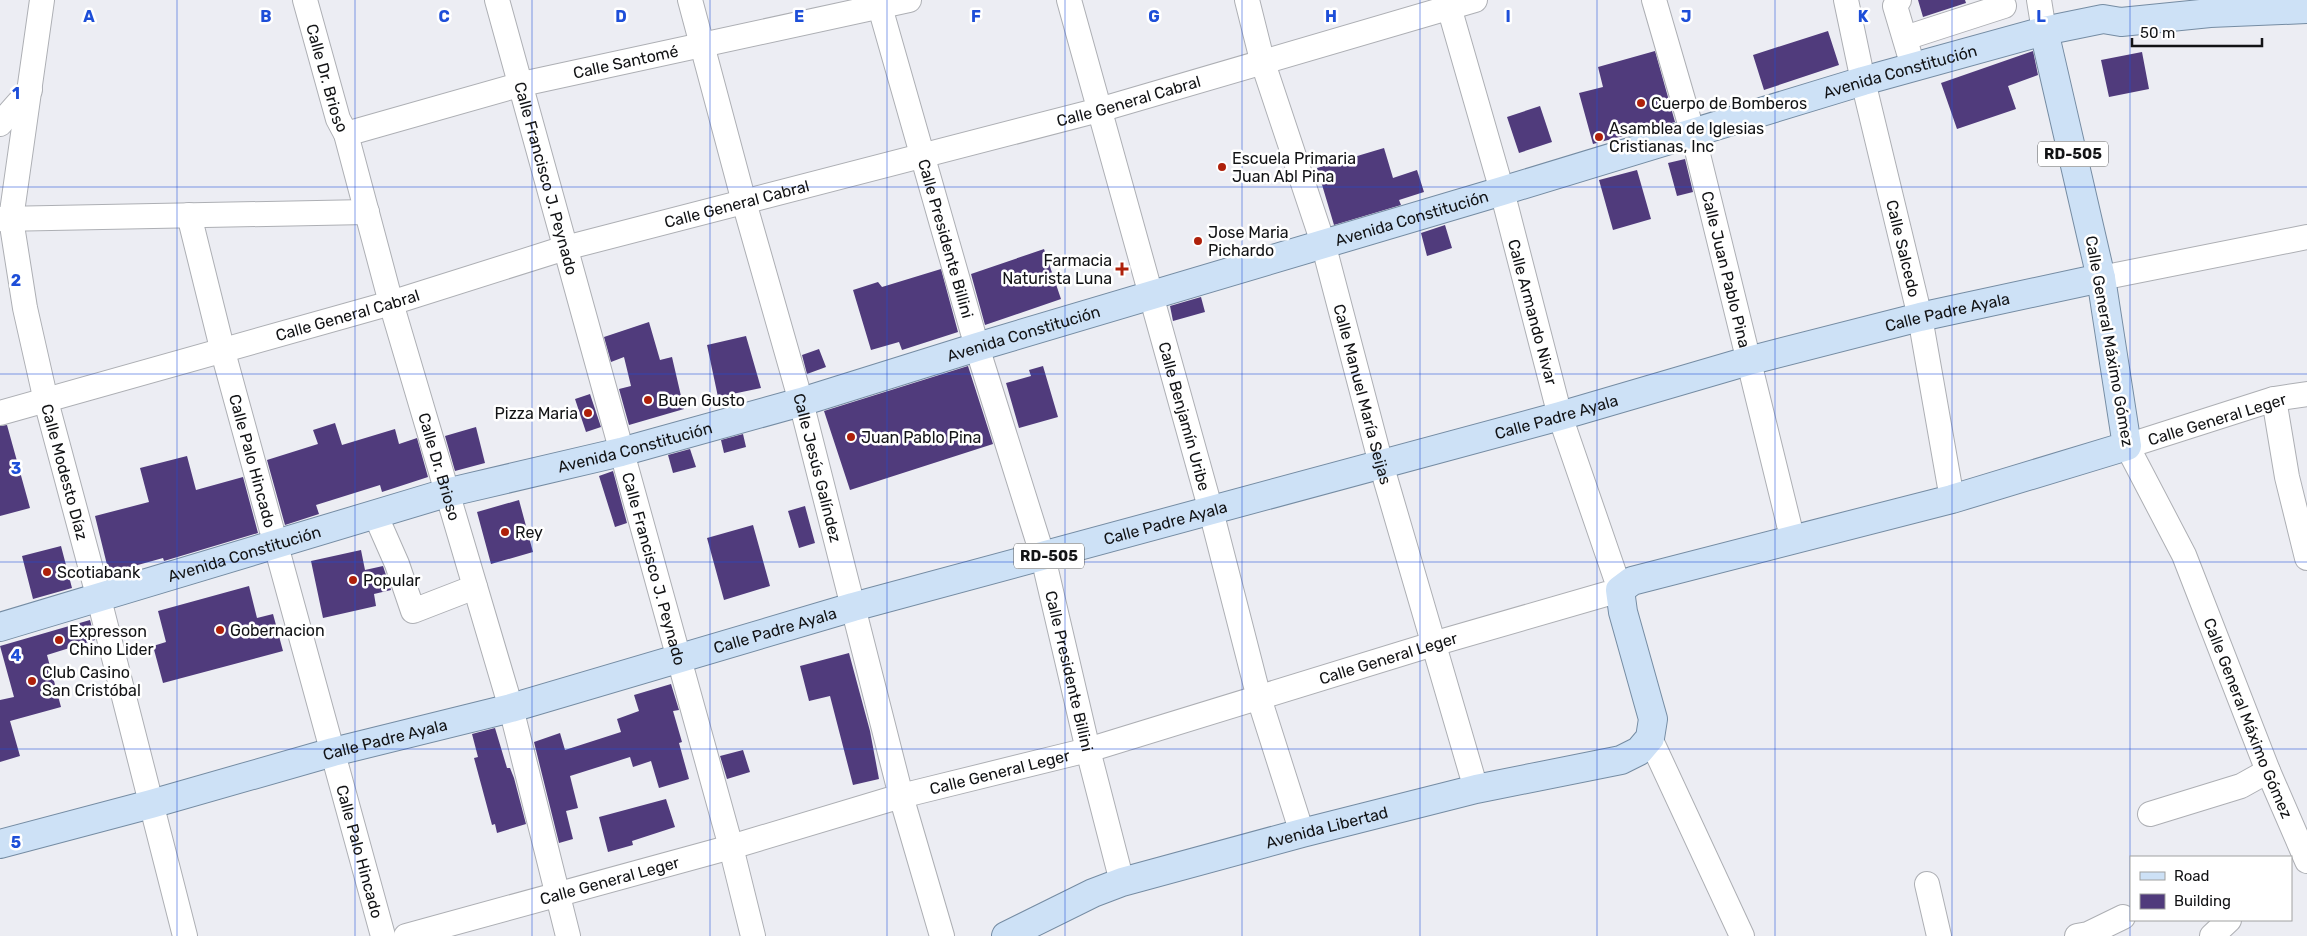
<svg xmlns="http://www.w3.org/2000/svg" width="2307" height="936" viewBox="0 0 2307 936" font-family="Rubik,sans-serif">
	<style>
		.building { fill: #503b7c }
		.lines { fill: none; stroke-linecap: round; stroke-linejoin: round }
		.minor-casing { stroke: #adafb4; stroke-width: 26 }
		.major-casing { stroke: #758ca3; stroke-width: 30 }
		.minor { stroke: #fff; stroke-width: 24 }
		.major { stroke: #cde1f6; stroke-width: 28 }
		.grid { fill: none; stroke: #1d4ed8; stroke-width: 1; stroke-opacity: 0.55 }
		.poi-dot { fill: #ae200a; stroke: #fff; stroke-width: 2 }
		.labels { text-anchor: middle; stroke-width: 5; stroke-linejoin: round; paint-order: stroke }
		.shield { fill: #fff; stroke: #595a5b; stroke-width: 1 }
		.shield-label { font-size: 15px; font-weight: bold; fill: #121315 }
		.street-label { font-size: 16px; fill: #121315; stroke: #fff }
		.poi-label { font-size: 16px; fill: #121315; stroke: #fff; text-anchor: start }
		.grid-label { font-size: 16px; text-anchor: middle; font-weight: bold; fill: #1d4ed8; stroke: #fff; stroke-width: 5; stroke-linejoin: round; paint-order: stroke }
	</style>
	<rect width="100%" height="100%" fill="#ecedf3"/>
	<!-- building -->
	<path class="building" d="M1918,0H1965L1966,3L1923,17Z
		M1828,31L1839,65L1764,90L1753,55Z
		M1655,51L1675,122L1593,144L1579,93L1603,87L1598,67Z
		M2033,51L2038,75L2008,86L2016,109L1957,129L1941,83Z
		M2142,52L2149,89L2109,97L2101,60Z
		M1540,106L1552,142L1519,153L1507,117Z
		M1384,148L1393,178L1417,170L1424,192L1399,200L1401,205L1334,225L1317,168Z
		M1685,159L1693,192L1677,196L1668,163Z
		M1637,170L1651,219L1613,230L1599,180Z
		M1445,225L1452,248L1427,256L1421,233Z
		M1044,249L1061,299L985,325L971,274Z
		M941,269L958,332L902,350L899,342L871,350L853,290L878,282L882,287Z
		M1201,297L1205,312L1173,321L1170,306Z
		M649,322L660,360L672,357L684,409L629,425L619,389L631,386L624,357L611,362L604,337Z
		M746,336L761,388L718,397L707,345Z
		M819,349L826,367L807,374L802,355Z
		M968,366L993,444L850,490L824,411Z
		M1043,366L1058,417L1019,428L1006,383L1031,376L1029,370Z
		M590,394L601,427L586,432L575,399Z
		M335,423L342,445L395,429L399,444L417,438L428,477L382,492L380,485L316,505L319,514L285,525L267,460L318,444L313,430Z
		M7,425L30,508L0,516V426Z
		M476,427L485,463L455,471L445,436Z
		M743,434L746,447L724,453L721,440Z
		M690,449L696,467L673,473L668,455Z
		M187,456L196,490L243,477L258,533L164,561L163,558L109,573L95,516L149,502L140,468Z
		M613,471L627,523L615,527L599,476Z
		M519,500L533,552L491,564L477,512Z
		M805,506L815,543L799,548L788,511Z
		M753,525L770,586L724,600L707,538Z
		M61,546L72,588L33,599L22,556Z
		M361,550L365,570L383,566L391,590L374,594L376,606L323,618L311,561Z
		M249,586L257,618L273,614L283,651L163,683L153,646L166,642L158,611Z
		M90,620L95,640L47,655L61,707L10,721L20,756L0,762V700L14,697L0,646Z
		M849,653L870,731L879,779L853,785L830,696L809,701L800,666Z
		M671,684L679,710L673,711L682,742L679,743L689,779L659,788L651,761L633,767L630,757L570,776L578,808L566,811L573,839L559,843L534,742L560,733L565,750L621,732L617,719L639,711L634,695Z
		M495,728L507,768H510L514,778L526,824L497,833L495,824L492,825L474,758L478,757L472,734Z
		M743,750L750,772L727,779L720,756Z
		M666,799L675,827L632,841L633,845L608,852L599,817Z"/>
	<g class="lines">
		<!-- minor casing -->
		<g class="minor-casing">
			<g id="minor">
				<path id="s1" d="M42,0L11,219L25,308L46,401L99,599L185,936"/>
				<path id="s2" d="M305,0L338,119L346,134L391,303L511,708L568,936"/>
				<path id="s3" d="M497,0L731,847L753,936"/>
				<path id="s4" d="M690,0L744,202L801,402L901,796L942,936"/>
				<path id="s5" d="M878,0L977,347L1043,557L1088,750L1122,882"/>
				<path id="s6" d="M1069,0L1211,511L1259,698L1302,833"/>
				<path id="s7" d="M1247,0L1262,60L1323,243L1381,464L1476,789"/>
				<path id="s8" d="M1654,0L1693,134L1793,541"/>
				<path id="s9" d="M1846,0L1863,81L1920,317L1952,499"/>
				<path d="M1899,0L1895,6L1909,53"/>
				<path d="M2039,0L2044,31"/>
				<path d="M1905,38L2004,6"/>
				<path d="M0,124L30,90"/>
				<path id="s10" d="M346,134L522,84L909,0"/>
				<path id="s11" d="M189,215L223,352L383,936"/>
				<path d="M0,219L367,212"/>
				<path d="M2101,278L2307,237"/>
				<path id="s12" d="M2307,394L2274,399L2127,446L2184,555L2268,771L2307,861"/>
				<path d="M2274,399L2287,477L2307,558"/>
				<path id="s13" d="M0,413L391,303L565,248L1099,110L1475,0"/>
				<path d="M375,514L397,564L413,611L475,587"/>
				<path d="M1650,738L1742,936"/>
				<path d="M2150,814L2241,786L2268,771"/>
				<path d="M1927,884L1939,936"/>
				<path id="s14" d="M406,936L731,847L901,796L1088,750L1433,644L1620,590L1560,416L1502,191L1447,0"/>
				<path d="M2077,936L2088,934L2123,917"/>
				<path d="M2212,936L2229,920"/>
			</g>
		</g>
		<!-- major casing -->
		<g class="major-casing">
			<g id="major">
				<path id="s15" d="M0,627L446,493L621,452L801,402L977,347L1502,191L1863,81L2044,31L2103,19L2121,22L2210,13L2307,9"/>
				<path id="s16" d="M0,844L151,804L333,752L511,708L853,607L1560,416L1748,361L1920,317L2101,278"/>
				<path id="s17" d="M1006,936L1093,893L1122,882L1302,833L1476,789L1621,760L1639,751L1650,738L1653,719L1623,612L1620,590L1632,581L1952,499L2127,446L2101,278L2044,31"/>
			</g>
		</g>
		<!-- minor -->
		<use href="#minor" class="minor"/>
		<!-- major -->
		<use href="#major" class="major"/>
	</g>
	<!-- grid -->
	<path class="grid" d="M177,0V936M355,0V936M532,0V936M710,0V936M887,0V936M1065,0V936M1242,0V936M1420,0V936M1597,0V936M1775,0V936M1952,0V936M2130,0V936M0,187H2307M0,374H2307M0,562H2307M0,749H2307"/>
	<!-- markers -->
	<g class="poi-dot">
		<circle cx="1641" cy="103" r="5"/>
		<circle cx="1599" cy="137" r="5"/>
		<circle cx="1222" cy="167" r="5"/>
		<circle cx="1198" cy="241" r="5"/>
		<path d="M1119.5 261.5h5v5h5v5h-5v5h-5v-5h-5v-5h5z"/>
		<circle cx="648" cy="400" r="5"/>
		<circle cx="588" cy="413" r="5"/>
		<circle cx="851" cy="437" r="5"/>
		<circle cx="505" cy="532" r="5"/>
		<circle cx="47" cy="572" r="5"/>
		<circle cx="353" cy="580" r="5"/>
		<circle cx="220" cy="630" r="5"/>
		<circle cx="59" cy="640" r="5"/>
		<circle cx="32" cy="681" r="5"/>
	</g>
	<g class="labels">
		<!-- shield labels -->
		<g class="shield">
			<rect x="2038" y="141.5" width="70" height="25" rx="4"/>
			<rect x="1014" y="543.5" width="70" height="25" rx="4"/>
		</g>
		<g class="shield-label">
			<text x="2073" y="159">RD-505</text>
			<text x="1049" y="561">RD-505</text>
		</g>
		<!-- street labels -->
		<g class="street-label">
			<text dy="6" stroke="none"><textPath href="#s10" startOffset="289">Calle Santomé</textPath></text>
			<text dy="6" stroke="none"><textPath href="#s15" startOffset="1980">Avenida Constitución</textPath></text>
			<text dy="6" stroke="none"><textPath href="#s2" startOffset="81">Calle Dr. Brioso</textPath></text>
			<text dy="6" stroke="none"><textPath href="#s13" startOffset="1171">Calle General Cabral</textPath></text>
			<text dy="6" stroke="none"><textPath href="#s3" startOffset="185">Calle Francisco J. Peynado</textPath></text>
			<text dy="6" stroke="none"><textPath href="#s13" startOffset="766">Calle General Cabral</textPath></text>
			<text dy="6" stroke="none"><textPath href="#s15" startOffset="1470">Avenida Constitución</textPath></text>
			<text dy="6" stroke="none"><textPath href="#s5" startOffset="248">Calle Presidente Billini</textPath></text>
			<text dy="6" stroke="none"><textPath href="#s9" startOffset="255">Calle Salcedo</textPath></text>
			<text dy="6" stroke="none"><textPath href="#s8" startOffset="279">Calle Juan Pablo Pina</textPath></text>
			<text transform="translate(1533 312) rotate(75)" y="6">Calle Armando Nivar</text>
			<text dy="6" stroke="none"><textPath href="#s16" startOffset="2019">Calle Padre Ayala</textPath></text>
			<text dy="6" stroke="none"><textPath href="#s13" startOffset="361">Calle General Cabral</textPath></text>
			<text dy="6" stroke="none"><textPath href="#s15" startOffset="1065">Avenida Constitución</textPath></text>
			<text transform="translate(2110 341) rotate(80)" y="6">Calle General Máximo Gómez</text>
			<text dy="6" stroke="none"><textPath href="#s7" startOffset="411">Calle Manuel María Seijas</textPath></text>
			<text dy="6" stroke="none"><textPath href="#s6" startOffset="432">Calle Benjamín Uribe</textPath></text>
			<text dy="6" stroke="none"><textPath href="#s16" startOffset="1614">Calle Padre Ayala</textPath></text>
			<text transform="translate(2217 419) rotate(-17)" y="6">Calle General Leger</text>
			<text dy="6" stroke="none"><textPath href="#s15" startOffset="660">Avenida Constitución</textPath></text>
			<text dy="6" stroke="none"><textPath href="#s11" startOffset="254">Calle Palo Hincado</textPath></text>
			<text dy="6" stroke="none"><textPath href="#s2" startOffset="486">Calle Dr. Brioso</textPath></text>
			<text dy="6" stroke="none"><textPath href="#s4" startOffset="485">Calle Jesús Galíndez</textPath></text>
			<text dy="6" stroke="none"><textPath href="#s1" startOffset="480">Calle Modesto Díaz</textPath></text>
			<text dy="6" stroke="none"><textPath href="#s16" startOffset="1209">Calle Padre Ayala</textPath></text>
			<text dy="6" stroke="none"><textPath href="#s15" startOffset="255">Avenida Constitución</textPath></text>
			<text dy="6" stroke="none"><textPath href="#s3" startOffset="590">Calle Francisco J. Peynado</textPath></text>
			<text dy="6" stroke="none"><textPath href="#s16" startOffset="804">Calle Padre Ayala</textPath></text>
			<text dy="6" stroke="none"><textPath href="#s14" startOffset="1021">Calle General Leger</textPath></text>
			<text dy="6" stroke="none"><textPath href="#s5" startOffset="698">Calle Presidente Billini</textPath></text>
			<text dy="6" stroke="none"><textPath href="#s12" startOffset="486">Calle General Máximo Gómez</textPath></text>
			<text dy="6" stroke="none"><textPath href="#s16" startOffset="399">Calle Padre Ayala</textPath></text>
			<text dy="6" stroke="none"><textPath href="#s14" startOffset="616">Calle General Leger</textPath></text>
			<text dy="6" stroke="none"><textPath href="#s17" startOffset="340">Avenida Libertad</textPath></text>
			<text dy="6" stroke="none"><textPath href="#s11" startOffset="659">Calle Palo Hincado</textPath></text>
			<text dy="6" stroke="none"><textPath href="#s14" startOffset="211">Calle General Leger</textPath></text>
		</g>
		<!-- poi labels -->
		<g class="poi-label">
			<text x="1651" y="109">Cuerpo de Bomberos</text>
			<text x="1609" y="134">Asamblea de Iglesias<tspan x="1609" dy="18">Cristianas, Inc</tspan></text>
			<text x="1232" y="164">Escuela Primaria<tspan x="1232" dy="18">Juan Abl Pina</tspan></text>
			<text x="1208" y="238">Jose Maria<tspan x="1208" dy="18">Pichardo</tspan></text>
			<text x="1112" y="266" text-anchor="end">Farmacia<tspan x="1112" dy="18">Naturista Luna</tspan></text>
			<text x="658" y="406">Buen Gusto</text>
			<text x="578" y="419" text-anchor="end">Pizza Maria</text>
			<text x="861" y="443">Juan Pablo Pina</text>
			<text x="515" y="538">Rey</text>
			<text x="57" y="578">Scotiabank</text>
			<text x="363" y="586">Popular</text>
			<text x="230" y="636">Gobernacion</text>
			<text x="69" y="637">Expresson<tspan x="69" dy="18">Chino Lider</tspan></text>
			<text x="42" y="678">Club Casino<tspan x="42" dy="18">San Cristóbal</tspan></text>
		</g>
	</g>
	<g class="grid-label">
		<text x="89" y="22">A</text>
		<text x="266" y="22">B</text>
		<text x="444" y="22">C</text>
		<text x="621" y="22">D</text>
		<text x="799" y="22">E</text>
		<text x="976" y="22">F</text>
		<text x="1154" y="22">G</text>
		<text x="1331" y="22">H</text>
		<text x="1508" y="22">I</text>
		<text x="1686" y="22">J</text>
		<text x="1863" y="22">K</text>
		<text x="2041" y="22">L</text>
		<text x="16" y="99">1</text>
		<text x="16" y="286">2</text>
		<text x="16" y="474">3</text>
		<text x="16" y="661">4</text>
		<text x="16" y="848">5</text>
	</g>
	<!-- legend -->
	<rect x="2130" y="856" width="162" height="65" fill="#ffffff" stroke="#a0a1a1"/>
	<rect x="2140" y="872" width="25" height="8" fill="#cde1f6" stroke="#a0a1a1"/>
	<text x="2174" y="881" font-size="15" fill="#121315">Road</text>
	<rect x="2140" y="894" width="25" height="15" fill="#503b7c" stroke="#a0a1a1"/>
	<text x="2174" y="906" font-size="15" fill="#121315">Building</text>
	<!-- scale -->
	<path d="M2132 38v8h130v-8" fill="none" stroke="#121315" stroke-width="2.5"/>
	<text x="2140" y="38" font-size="15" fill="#121315" stroke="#ffffff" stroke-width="4" paint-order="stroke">50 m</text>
</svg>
